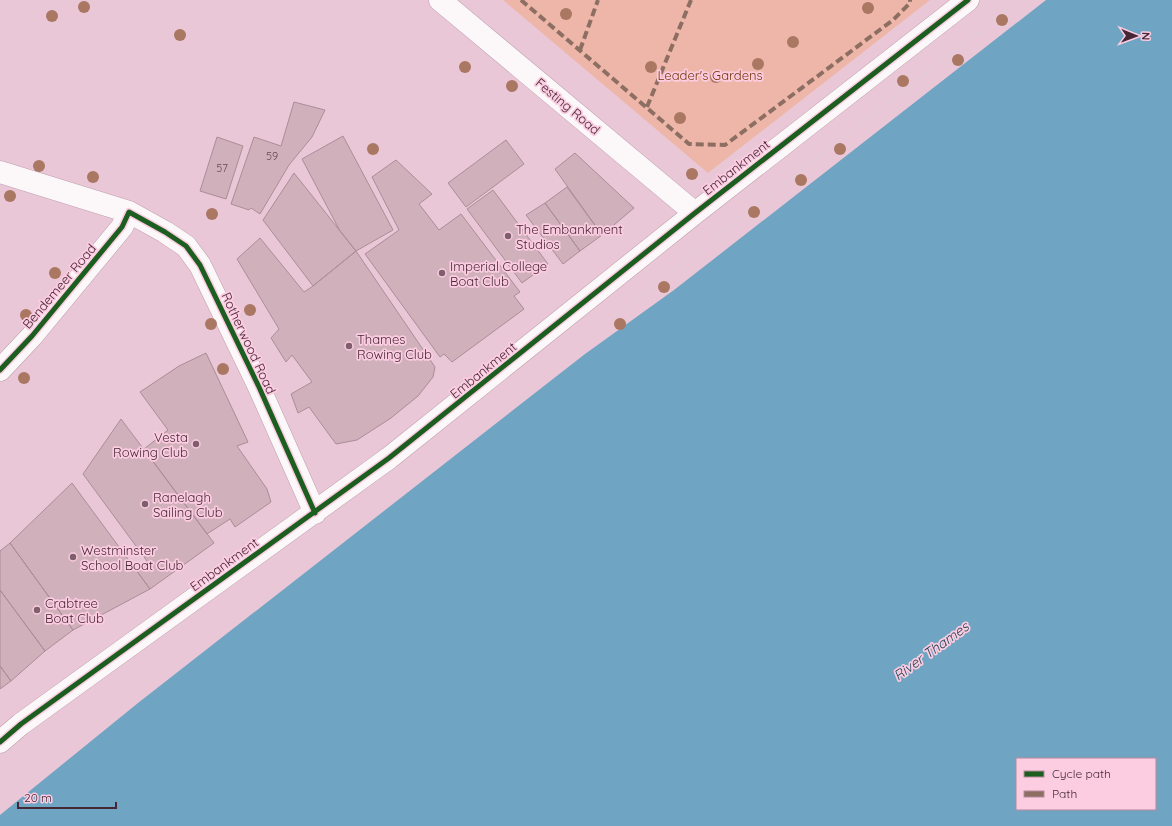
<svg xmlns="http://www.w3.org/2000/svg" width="1172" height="826" viewBox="0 0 1172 826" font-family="Quicksand,sans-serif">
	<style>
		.green { fill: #edb6a8 }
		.water { fill: #70a4c3; fill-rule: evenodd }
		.building { fill: #d0b0ba; stroke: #ab8d97 }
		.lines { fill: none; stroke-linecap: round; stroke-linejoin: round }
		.minor-casing { stroke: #bd9fae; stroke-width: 23 }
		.path { stroke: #dbd0d5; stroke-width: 2.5; stroke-dasharray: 1 3; stroke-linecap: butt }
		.minor { stroke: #fcf7f9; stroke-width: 22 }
		.quiet { stroke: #8d6e63; stroke-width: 4; stroke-dasharray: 8 4; stroke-linecap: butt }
		.cycleway-casing { stroke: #fccce1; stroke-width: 8 }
		.cycleway { stroke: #1b5e20; stroke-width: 5 }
		.tree { fill: #aa7763 }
		.poi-dot { fill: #7f5f6e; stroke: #fccce1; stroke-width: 1.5 }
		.labels { text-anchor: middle; stroke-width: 3.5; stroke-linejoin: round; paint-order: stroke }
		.number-label { font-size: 11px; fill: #684956 }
		.park-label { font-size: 13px; fill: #753504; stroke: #fccce1 }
		.street-label { font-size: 13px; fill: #452735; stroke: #fccce1 }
		.poi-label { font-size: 13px; fill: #452735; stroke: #fccce1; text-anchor: start }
		.water-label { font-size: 14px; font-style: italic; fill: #1e4456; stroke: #fccce1 }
	</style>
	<rect width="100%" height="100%" fill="#eac7d7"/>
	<!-- green -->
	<path class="green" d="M503,0H930L708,173Z"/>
	<!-- water -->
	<path class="water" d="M1046,0H1172V826H0V815L138,703L585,354L674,290ZM1017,759H1155V809H1017Z"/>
	<!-- building -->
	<path class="building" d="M294,102L325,110L312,137L289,165L260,214L251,208L249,210L231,204L254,137L281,146Z
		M343,136L393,230L356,251L340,231L302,159Z
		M217,137L243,146L226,199L200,191Z
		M506,140L524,164L466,207L448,183Z
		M575,153L634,208L602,235L555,169Z
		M396,160L432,194L419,204L439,230L461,214L520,292L514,296L524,309L452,362L444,354L440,357L365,254L399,230L372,177Z
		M294,173L356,251L313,286L263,220Z
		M567,187L602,235L580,251L545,203Z
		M493,190L548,264L522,283L467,209Z
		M545,203L580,251L563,264L526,215Z
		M260,238L304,292L313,286L356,251L435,367L433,377L418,396L391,418L357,440L336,444L309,407L298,413L291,394L312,382L292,355L286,362L271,338L279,329L237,259Z
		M206,353L248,442L237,446L267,489L271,502L235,527L230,519L207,534L144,449L168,430L140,392L179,366Z
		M121,419L214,543L150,589L136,570L147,561L83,474Z
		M72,483L150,589L73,630L10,543Z
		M10,543L73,630L45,651L0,590V551Z
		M0,590L45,651L11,681L0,666Z
		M0,666L11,681L0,689Z"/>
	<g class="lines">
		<!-- minor casing -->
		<g class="minor-casing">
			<path id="minor" d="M440,0L695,213
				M0,172L129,212L165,232L186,246L200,265L259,387L315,513
				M0,370L32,336L122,227L129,212
				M0,742L21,724L389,458L695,213L968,0"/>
		</g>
		<!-- path -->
		<path class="path" d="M614,317L1019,0"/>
		<!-- minor -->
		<use href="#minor" class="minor"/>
		<!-- quiet -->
		<path class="quiet" d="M521,0L689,144L725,145L893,20L910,3V0
			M580,50L598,0
			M647,107L691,0"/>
		<!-- cycleway casing -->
		<g class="cycleway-casing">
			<path id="cycleway" d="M0,370L32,336L122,227L129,212L165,232L186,246L200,265L259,387L315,513
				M0,742L21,724L389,458L695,213L968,0"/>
		</g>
		<!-- cycleway -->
		<use href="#cycleway" class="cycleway"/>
	</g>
	<!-- trees -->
	<g class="tree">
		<circle cx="84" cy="7" r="6"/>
		<circle cx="868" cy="8" r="6"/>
		<circle cx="566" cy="14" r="6"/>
		<circle cx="52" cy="16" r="6"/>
		<circle cx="1002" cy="20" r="6"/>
		<circle cx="180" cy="35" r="6"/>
		<circle cx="793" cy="42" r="6"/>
		<circle cx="958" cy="60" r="6"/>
		<circle cx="758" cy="64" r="6"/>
		<circle cx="465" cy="67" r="6"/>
		<circle cx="651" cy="67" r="6"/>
		<circle cx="716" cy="77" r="6"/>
		<circle cx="903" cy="81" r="6"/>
		<circle cx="512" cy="86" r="6"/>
		<circle cx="680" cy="118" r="6"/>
		<circle cx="373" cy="149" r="6"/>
		<circle cx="840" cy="149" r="6"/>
		<circle cx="39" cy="166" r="6"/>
		<circle cx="692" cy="174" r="6"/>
		<circle cx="93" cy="177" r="6"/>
		<circle cx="801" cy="180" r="6"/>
		<circle cx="10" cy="196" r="6"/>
		<circle cx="754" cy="212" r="6"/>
		<circle cx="212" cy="214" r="6"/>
		<circle cx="55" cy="273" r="6"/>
		<circle cx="664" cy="287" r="6"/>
		<circle cx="250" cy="310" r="6"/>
		<circle cx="26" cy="315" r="6"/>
		<circle cx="211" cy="324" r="6"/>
		<circle cx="620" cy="324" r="6"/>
		<circle cx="223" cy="369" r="6"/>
		<circle cx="24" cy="378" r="6"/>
	</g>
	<!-- markers -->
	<g class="poi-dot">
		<circle cx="508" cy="236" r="4"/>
		<circle cx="442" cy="273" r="4"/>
		<circle cx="349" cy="346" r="4"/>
		<circle cx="196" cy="444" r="4"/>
		<circle cx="145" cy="504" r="4"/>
		<circle cx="73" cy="557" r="4"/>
		<circle cx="37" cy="610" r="4"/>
	</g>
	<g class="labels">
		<!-- number labels -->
		<g class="number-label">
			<text x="272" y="160">59</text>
			<text x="222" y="172">57</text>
		</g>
		<!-- park labels -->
		<g class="park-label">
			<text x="710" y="80">Leader's Gardens</text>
		</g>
		<!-- street labels -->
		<g class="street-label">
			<text transform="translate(568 106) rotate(40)" y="5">Festing Road</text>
			<text transform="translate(736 167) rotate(-38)" y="5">Embankment</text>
			<text transform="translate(59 286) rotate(-50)" y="5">Bendemeer Road</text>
			<text transform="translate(249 343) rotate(65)" y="5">Rotherwood Road</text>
			<text transform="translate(483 370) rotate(-39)" y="5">Embankment</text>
			<text transform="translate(224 564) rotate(-36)" y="5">Embankment</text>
		</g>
		<!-- poi labels -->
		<g class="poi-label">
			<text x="516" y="234">The Embankment<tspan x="516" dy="15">Studios</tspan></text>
			<text x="450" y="271">Imperial College<tspan x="450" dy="15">Boat Club</tspan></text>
			<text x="357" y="344">Thames<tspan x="357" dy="15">Rowing Club</tspan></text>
			<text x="188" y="442" text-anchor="end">Vesta<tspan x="188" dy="15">Rowing Club</tspan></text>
			<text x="153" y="502">Ranelagh<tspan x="153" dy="15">Sailing Club</tspan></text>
			<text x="81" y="555">Westminster<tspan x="81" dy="15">School Boat Club</tspan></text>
			<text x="45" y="608">Crabtree<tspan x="45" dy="15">Boat Club</tspan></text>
		</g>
		<!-- water labels -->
		<g class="water-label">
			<text transform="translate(931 651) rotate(-36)" y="5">River Thames</text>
		</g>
	</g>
	<!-- legend -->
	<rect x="1016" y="758" width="140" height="52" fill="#fccce1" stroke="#b38a9c"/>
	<rect x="1024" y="771" width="20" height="6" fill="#1b5e20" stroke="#b38a9c"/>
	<text x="1052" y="778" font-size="12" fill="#452735">Cycle path</text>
	<rect x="1024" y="791" width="20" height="6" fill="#8d6e63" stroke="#b38a9c"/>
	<text x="1052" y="798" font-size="12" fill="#452735">Path</text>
	<!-- north arrow -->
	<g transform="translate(1136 36) rotate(91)" stroke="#fccce1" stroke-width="3" paint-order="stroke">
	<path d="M0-3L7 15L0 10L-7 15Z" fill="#452735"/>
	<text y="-6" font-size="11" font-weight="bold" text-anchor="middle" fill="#452735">N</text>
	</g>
	<!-- scale -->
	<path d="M18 802v6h98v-6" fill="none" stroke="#452735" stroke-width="2"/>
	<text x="24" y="802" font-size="12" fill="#452735" stroke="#fccce1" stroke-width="3" paint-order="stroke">20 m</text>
</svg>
